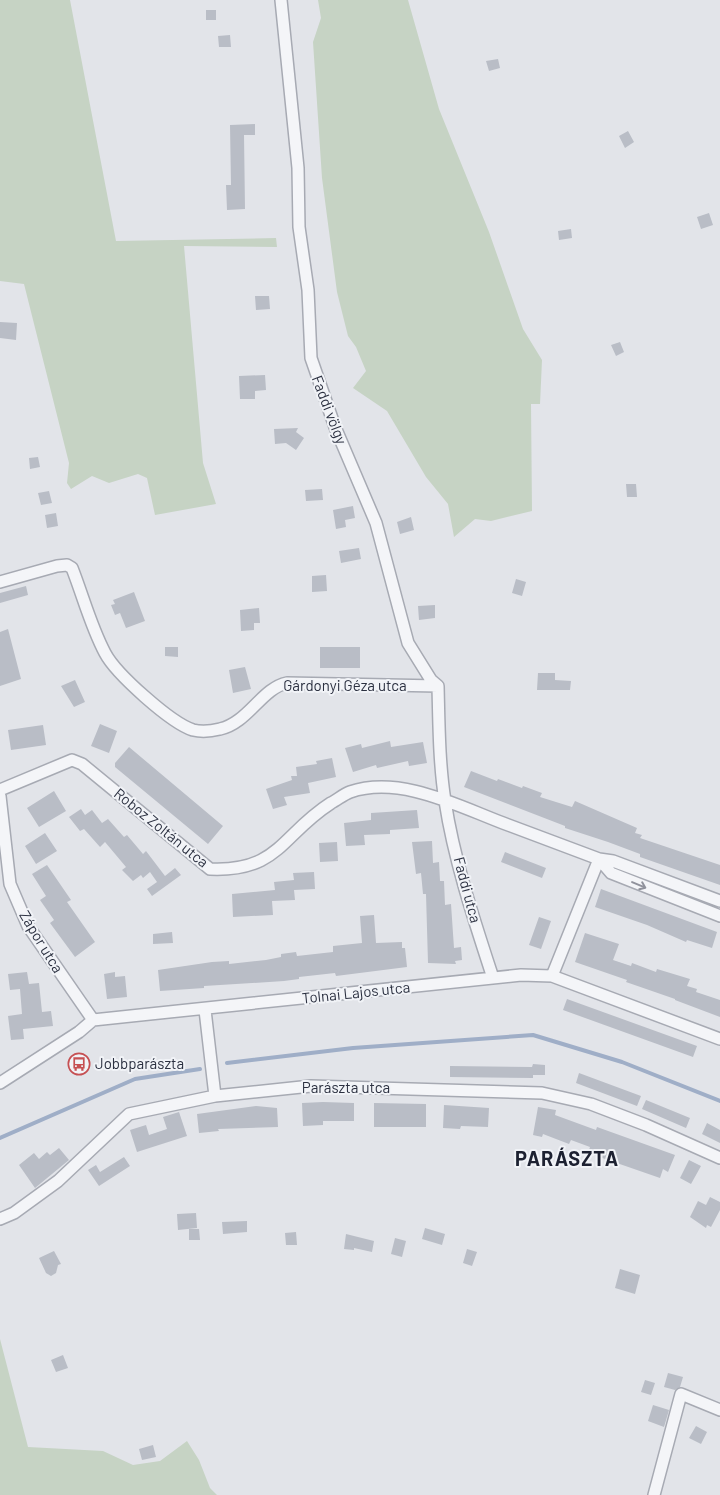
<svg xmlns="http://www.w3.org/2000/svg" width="720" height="1495" viewBox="0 0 720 1495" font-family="Barlow,sans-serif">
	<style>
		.green { fill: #c6d3c4 }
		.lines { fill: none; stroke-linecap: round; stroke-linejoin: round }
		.stream { stroke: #9faec7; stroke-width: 4 }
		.building { fill: #b9bdc6 }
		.minor-casing { stroke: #a7aab3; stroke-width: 14 }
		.minor { stroke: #f4f5f8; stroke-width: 11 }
		.oneway { stroke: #90929c }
		.labels { text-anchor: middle; stroke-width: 4; stroke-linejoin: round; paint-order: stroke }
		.street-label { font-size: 15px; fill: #2b3040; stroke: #f1f3f7 }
		.poi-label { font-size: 15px; fill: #2b3040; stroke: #f1f3f7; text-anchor: start }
		.district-label { font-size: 20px; font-weight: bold; letter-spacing: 1px; fill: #1d2131; stroke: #f1f3f7 }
	</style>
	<rect width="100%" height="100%" fill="#e2e4e9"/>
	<!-- green -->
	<path class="green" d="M0,0H70L116,241L276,238L277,247L184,246L203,463L216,504L155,515L147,478L138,474L109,483L92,476L71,489L67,483L69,463L24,284L0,281Z
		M318,0H408L439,109L489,232L523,329L542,360L540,404H531L532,511L491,521L475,519L454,537L448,504L426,477L387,411L353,388L366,371L356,347L348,336L337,292L322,178L313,42L321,18Z
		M0,1339L28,1447L103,1451L133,1465L160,1461L187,1441L199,1460L210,1488L217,1495H0Z"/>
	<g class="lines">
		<!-- stream -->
		<path class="stream" d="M227,1063L353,1048L533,1035L622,1062L720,1101
			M0,1138L135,1079L200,1069"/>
	</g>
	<!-- building -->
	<path class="building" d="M206,10H216V20H206Z
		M230,35L231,47H219L218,36Z
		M498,59L500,68L489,71L486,61Z
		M255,124V135H244L245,209L227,210L226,185H231L230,125Z
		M628,131L634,142L625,148L619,136Z
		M709,213L713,225L701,229L697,217Z
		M571,229L572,238L559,240L558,231Z
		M255,296H269L270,309L256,310Z
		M0,322L17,323L16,340L0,338Z
		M620,342L624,352L616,356L611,345Z
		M265,375L266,390L255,391V399H240L239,376Z
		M298,428L296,432L304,438L296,450L286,443L275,444L274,429Z
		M38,457L40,467L30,469L29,458Z
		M626,484H636L637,497H627Z
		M322,489L323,500L306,501L305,490Z
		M49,491L52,503L41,505L38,493Z
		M353,506L355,518L345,520L346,527L336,529L333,510Z
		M56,513L58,526L47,528L45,515Z
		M411,517L414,530L400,534L397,522Z
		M359,548L361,559L341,563L339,551Z
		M326,575L327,591L312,592V576Z
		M516,579L526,582L522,596L512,593Z
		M26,586L28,595L0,603V593Z
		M134,592L145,621L126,628L120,613L115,615L111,605L115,604L113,600Z
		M435,605V618L419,620L418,606Z
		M259,608L260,623H254V630L241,631L240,610Z
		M8,629L21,679L0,686V632Z
		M165,647H178V657L165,656Z
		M320,647H360V668H320Z
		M245,667L251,689L233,693L229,670Z
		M538,673H555V680L571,681L570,690H537Z
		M75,680L85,702L74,707L61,686Z
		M100,724L117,731L109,753L91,746Z
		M43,725L46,745L11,750L8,730Z
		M390,741L391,747L423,742L427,763L409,766L408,761L377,768L376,765L353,772L345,748L361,744L362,748Z
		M129,747L223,826L208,844L115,767V763Z
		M332,758L336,777L308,783L310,793L284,797L287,805L273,809L266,789L292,780L291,776H297L296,767L317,764L316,761Z
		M471,771L497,781L498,779L522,788L523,786L542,793L540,797L572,807L575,801L637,828L635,833L642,835L640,838L720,865V885L640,857V854L608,842L565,828V826L464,787Z
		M54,791L66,811L39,827L27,808Z
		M81,809L85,815L92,810L102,823L108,819L124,837L127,835L143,854L146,851L165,876L175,868L181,875L152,896L147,889L157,882L150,872L143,878L141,875L133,881L122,870L126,867L105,842L100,847L84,829L80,831L69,817Z
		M417,810L419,828L390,830V834L364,835L365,845L346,846L344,823L371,820V813Z
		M45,833L57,851L36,864L25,846Z
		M432,841L433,863L439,862L440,881H444L445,905L451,904L454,948L461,947L462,960L455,961L456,964L428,963L426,894H423L421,873L416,874L412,842Z
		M337,842L338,861L320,862L319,843Z
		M505,852L546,868L542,878L501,862Z
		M47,865L71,900L67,902L95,942L75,957L50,923L54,920L40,900L46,896L32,874Z
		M314,872L315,889L294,890L295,900L272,901L273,915L233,917L232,894L275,890L274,882L294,880L293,873Z
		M601,889L717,932L712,948L687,940L686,942L647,925L595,907Z
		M374,915L376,943L402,942V948H405L407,967L336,976L335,973L299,977V979L284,981L204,986V988L160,991L158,970L212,962L229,961V964L266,960L281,957V954L296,952L297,956L333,952V946L362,943L360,916Z
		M539,917L551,921L541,949L529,945Z
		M172,932L173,943L153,944V934Z
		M585,933L619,944L613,960L631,966L632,963L656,972L657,969L690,979L687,986L697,989L696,992L720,1000V1017L675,1000V999L626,982L627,980L575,962Z
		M27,972L29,984L39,983L42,1012L51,1011L53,1026L23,1029L24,1039L11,1040L8,1016L22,1014L20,989L10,990L8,974Z
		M115,972V977L125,976L127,997L107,999L104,974Z
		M567,999L697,1046L693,1057L563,1010Z
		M533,1064L545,1065V1075H533V1078L450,1077V1066L532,1067Z
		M579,1073L641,1096L637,1106L576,1083Z
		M646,1100L690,1118L686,1128L642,1109Z
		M323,1102L354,1103V1121H323V1125L303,1126L302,1103Z
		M374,1103L426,1104V1127H374Z
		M444,1105L489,1108L488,1127L461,1126L460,1129L443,1128Z
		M256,1106L277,1108L278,1127L218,1129L219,1131L199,1133L197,1114Z
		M538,1107L556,1110L555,1115L596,1130L597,1127L675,1155L668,1172L663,1169L660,1178L588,1153L590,1147L571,1140L569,1144L543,1134L542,1137L533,1135Z
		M179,1112L187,1136L137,1152L130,1130L146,1125L149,1135L167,1129L163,1117Z
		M707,1123L720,1130V1143L702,1134Z
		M59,1148L69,1160L35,1188L19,1165L34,1153L39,1159L47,1152L50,1155Z
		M124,1157L130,1166L99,1186L88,1170L96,1165L100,1172Z
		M689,1160L701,1166L691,1184L680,1178Z
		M710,1197L720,1202V1210L711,1227L707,1225L706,1228L690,1217L698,1201L706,1205Z
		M196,1213L197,1228L178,1230L177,1214Z
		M247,1221V1232L223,1234L222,1222Z
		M425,1228L445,1234L442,1245L422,1239Z
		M189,1229H199L200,1240H189Z
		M296,1232L297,1245H286L285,1233Z
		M346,1234L374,1241L372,1252L354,1248V1250L344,1249Z
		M395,1238L406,1241L402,1257L391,1254Z
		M467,1249L477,1252L472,1266L463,1263Z
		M54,1251L61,1264L58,1265L56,1273L51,1276L46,1273L39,1258Z
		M620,1269L640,1275L635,1294L615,1288Z
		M63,1355L68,1368L56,1372L51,1360Z
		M668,1373L683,1377L680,1387L675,1390L664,1387Z
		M645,1380L655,1383L651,1395L641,1392Z
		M653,1405L669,1410L664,1427L648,1421Z
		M696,1426L707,1432L701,1444L689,1438Z
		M153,1445L156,1457L142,1460L139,1449Z"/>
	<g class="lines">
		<!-- minor casing -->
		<g class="minor-casing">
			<path id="minor" d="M281,0L298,168L299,227L308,290L311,358L335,427L376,523L408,643L431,680L438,686C439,724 439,763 445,801C454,860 474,920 493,978
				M0,582L57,566L67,565L72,568C83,596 91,627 105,653C116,674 171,723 193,730C201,732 212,731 220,729C248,723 262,688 287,683L438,686
				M0,790L72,760L82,764L210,869C279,872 281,835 331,803C337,800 344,794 350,792C400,775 458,806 503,823C535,835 567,847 599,859L613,861L720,901
				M0,796L10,884L28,926L93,1020
				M599,859L611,873L720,916
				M552,976L599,859
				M205,1010L215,1096
				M0,1083L79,1032L93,1020L521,975L552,976L720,1039
				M0,1219L14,1213L58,1181L129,1114L215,1096L311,1086L542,1093L591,1104L646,1125L720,1158
				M654,1495L681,1394L720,1410"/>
		</g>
		<!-- minor -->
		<use href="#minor" class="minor"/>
	</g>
	<!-- one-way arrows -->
	<defs><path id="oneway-shaft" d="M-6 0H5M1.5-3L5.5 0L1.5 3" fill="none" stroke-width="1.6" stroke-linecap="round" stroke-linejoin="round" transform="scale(1.25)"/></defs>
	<use class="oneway" href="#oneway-shaft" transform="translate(639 885) rotate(23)"/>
	<!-- icons -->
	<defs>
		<g id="bus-ring" transform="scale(1.125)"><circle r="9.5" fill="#f1f3f7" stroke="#c65053" stroke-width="1.5"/><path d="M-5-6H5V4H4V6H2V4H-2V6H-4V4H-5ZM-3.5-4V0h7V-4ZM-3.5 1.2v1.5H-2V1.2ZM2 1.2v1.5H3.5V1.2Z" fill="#c65053"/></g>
	</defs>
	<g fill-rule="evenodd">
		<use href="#bus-ring" x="79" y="1064"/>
	</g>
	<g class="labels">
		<!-- street labels -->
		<g class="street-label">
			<text transform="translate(329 410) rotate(69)" y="5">Faddi völgy</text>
			<text x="345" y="691">Gárdonyi Géza utca</text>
			<text transform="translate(161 828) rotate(39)" y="5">Roboz Zoltán utca</text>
			<text transform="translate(467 890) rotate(75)" y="5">Faddi utca</text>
			<text transform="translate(41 942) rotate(59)" y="5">Zápor utca</text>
			<text transform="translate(356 993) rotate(-6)" y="5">Tolnai Lajos utca</text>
			<text x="346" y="1093">Parászta utca</text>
		</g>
		<!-- poi labels -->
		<g class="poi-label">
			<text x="95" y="1069">Jobbparászta</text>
		</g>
		<!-- district labels -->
		<g class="district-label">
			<text x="567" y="1166">PARÁSZTA</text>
		</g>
	</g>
</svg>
